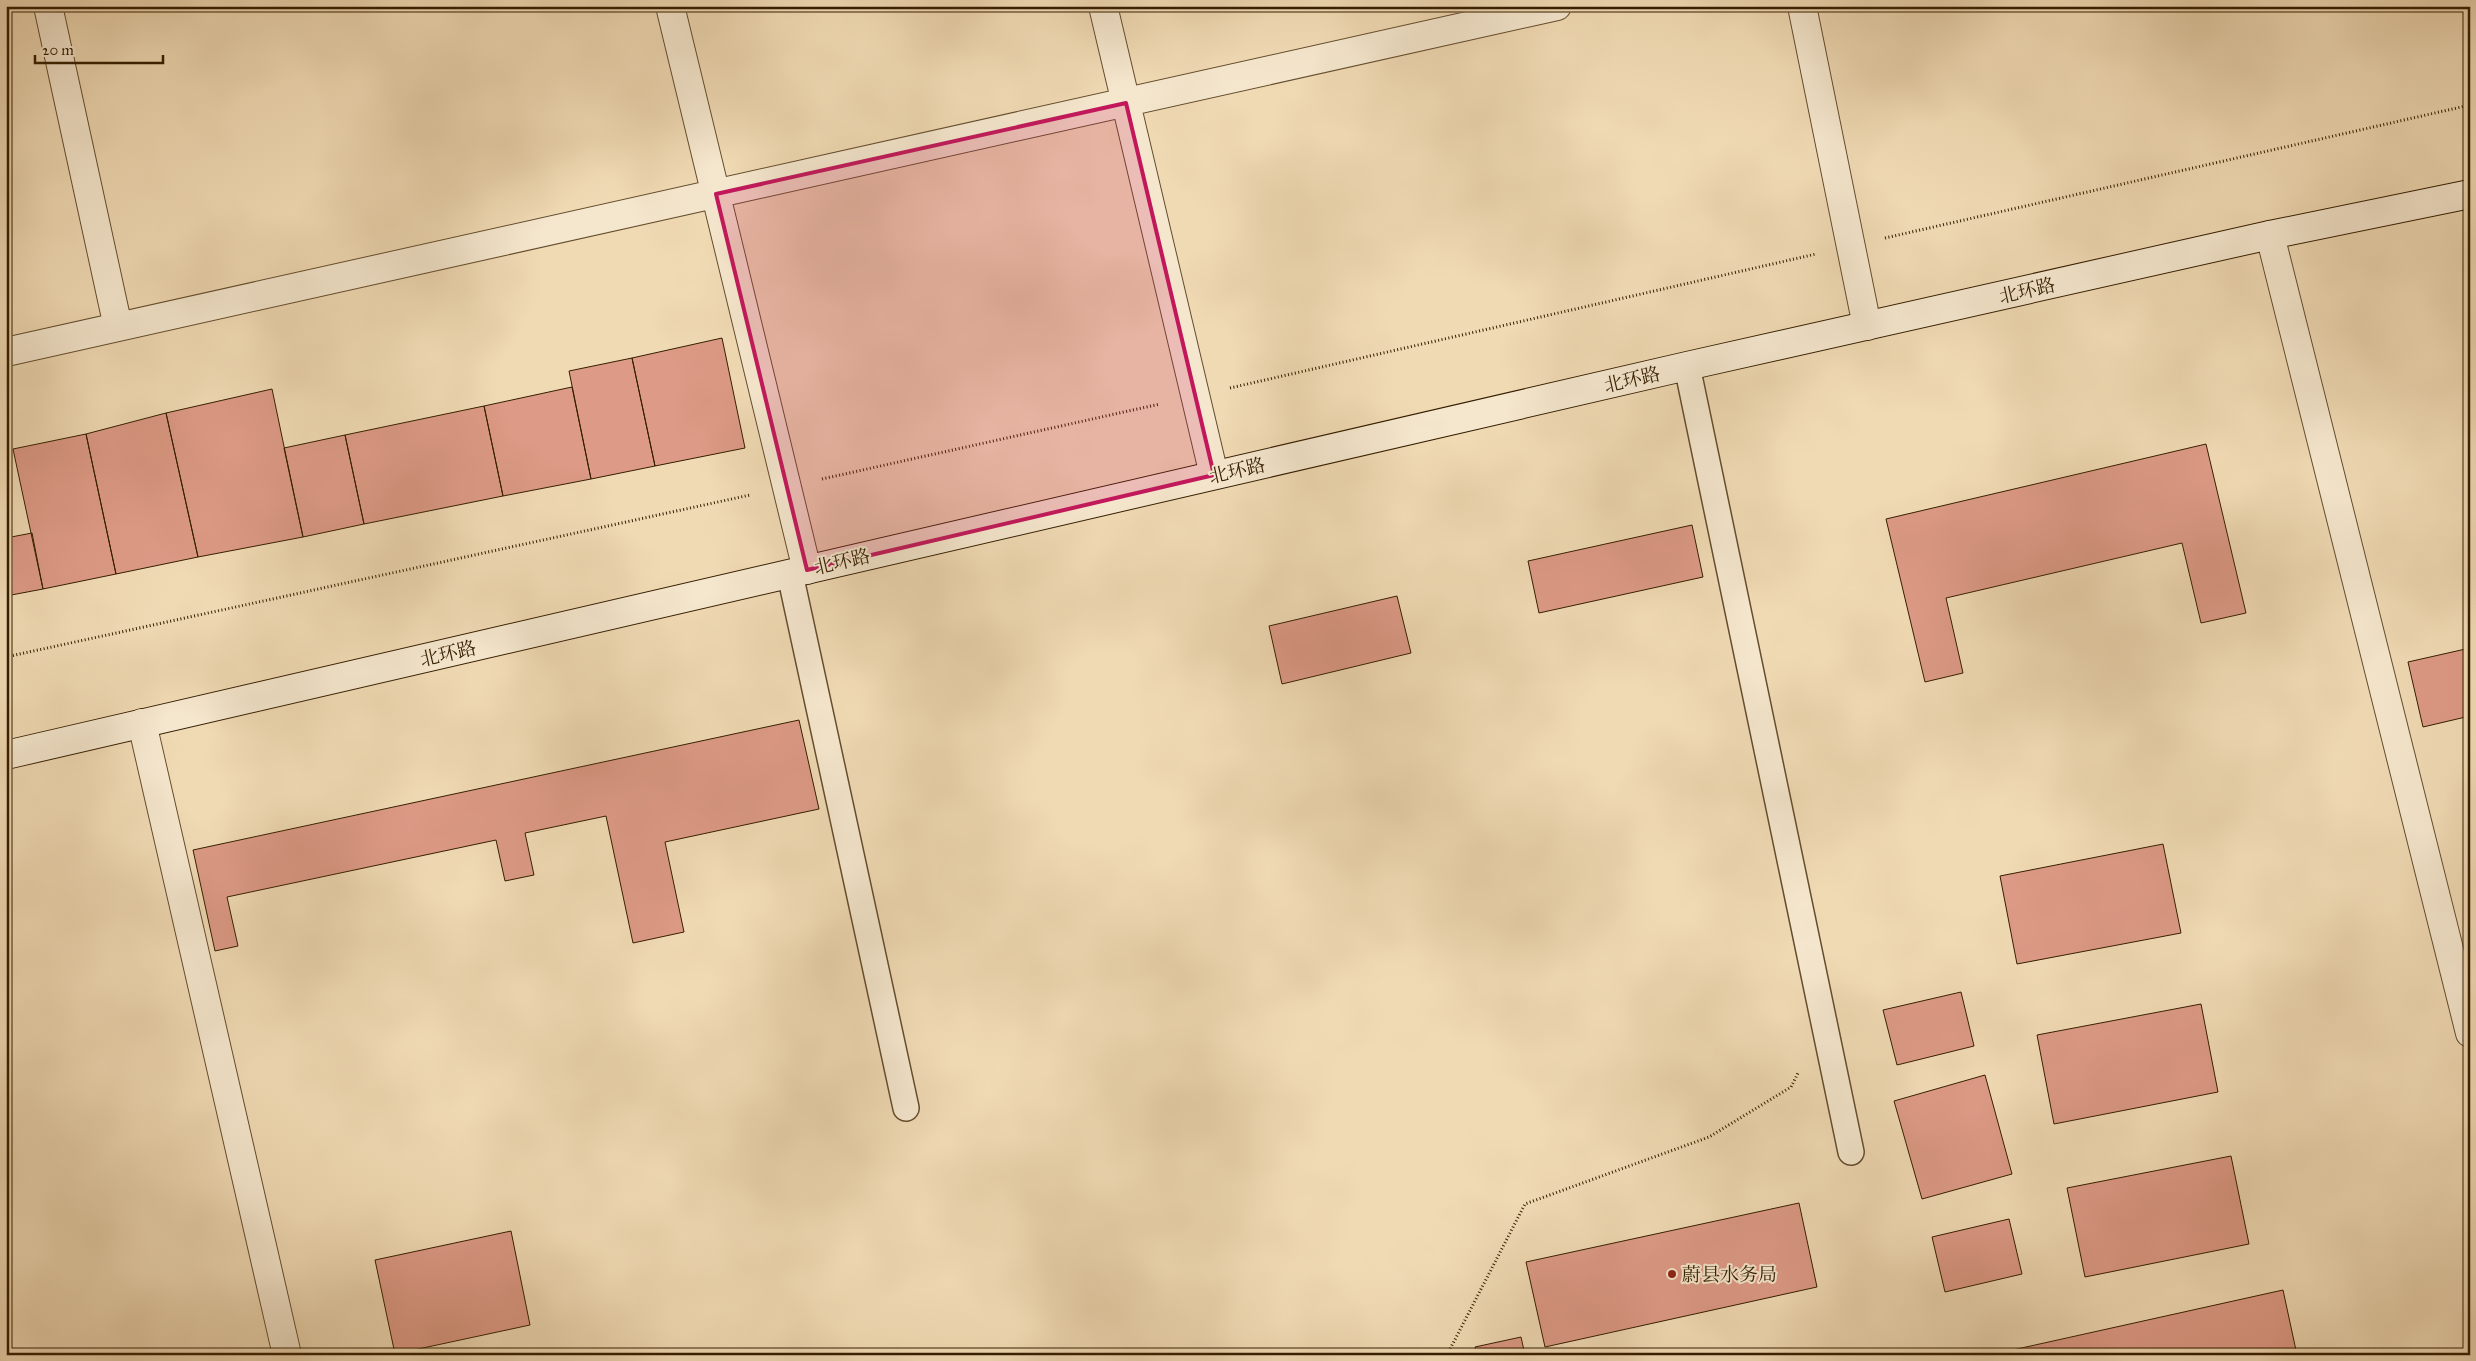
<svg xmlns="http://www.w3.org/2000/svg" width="2476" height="1361" viewBox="0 0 2476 1361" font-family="'IM FELL Great Primer','Noto Serif SC',serif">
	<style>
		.building { fill: #dd9a86; stroke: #351e00 }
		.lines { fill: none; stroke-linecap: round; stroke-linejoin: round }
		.service-casing { stroke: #644d2d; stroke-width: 28 }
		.minor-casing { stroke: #644d2d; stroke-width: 30 }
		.tertiary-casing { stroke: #644d2d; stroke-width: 30 }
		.secondary-casing { stroke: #351e00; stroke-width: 30 }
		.path { stroke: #351e00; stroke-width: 3; stroke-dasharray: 1 2.5; stroke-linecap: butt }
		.service { stroke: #f5e7ce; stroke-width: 25 }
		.minor { stroke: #f5e7ce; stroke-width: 28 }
		.tertiary { stroke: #f5e7ce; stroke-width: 28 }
		.secondary { stroke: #f5e7ce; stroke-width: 28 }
		.marked { fill: #c2185b; fill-opacity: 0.2; stroke: #c2185b; stroke-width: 4; stroke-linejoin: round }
		.poi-dot { fill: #8f2418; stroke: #f5e7ce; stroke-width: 2 }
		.labels { text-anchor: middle; stroke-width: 4; stroke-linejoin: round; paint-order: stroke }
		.street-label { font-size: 19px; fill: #351e00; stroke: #f5e7ce }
		.poi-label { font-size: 19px; fill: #351e00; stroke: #f5e7ce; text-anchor: start }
	</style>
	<rect width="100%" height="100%" fill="#f0dab4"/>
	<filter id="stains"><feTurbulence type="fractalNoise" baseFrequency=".004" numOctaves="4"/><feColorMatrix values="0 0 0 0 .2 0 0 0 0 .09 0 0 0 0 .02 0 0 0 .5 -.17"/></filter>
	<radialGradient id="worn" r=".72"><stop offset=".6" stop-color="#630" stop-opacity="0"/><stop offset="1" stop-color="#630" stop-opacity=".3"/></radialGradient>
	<!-- building -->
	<path class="building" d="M722,338L745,448L655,466L632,358Z
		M632,358L655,466L591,479L569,371Z
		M572,387L591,479L503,496L484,406Z
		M272,389L303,537L198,557L166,413Z
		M484,406L503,496L364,524L345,435Z
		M166,413L198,557L116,574L86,434Z
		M86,434L116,574L43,589L13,449Z
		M345,435L364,524L303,537L284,448Z
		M2206,444L2246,613L2201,623L2182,543L1946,598L1963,673L1925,682L1886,519Z
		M1692,525L1703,577L1539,613L1528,561Z
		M32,533L43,589L6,596V538Z
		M1397,596L1411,653L1282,684L1269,626Z
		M2470,648V716L2423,727L2408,662Z
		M799,720L819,809L665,842L684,932L633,943L606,816L525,833L534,875L505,881L496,840L227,897L238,946L215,951L193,850Z
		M2163,844L2181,933L2017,964L2000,876Z
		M1961,992L1974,1046L1897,1065L1883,1010Z
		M2201,1004L2218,1092L2054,1124L2037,1035Z
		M1985,1075L2012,1174L1922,1199L1894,1101Z
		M2231,1156L2249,1244L2085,1277L2067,1188Z
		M1799,1203L1817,1287L1545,1347L1526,1262Z
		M2009,1219L2022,1274L1945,1292L1932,1237Z
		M511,1231L530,1325L395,1354L375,1260Z
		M2283,1290L2297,1355H1990Z
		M1521,1337L1525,1355H1476L1475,1347Z"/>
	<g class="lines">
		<!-- service casing -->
		<g class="service-casing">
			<path id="service" d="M1687,366L1851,1152
				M790,574L906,1108"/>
		</g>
		<!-- minor casing -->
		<g class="minor-casing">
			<path id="minor" d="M48,6L118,327
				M670,6L807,570
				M1103,6L1214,475
				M2270,235L2470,1033
				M6,352L1557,6
				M142,723L287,1355"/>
		</g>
		<!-- tertiary casing -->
		<g class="tertiary-casing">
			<path id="tertiary" d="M1802,6L1867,326"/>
		</g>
		<!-- secondary casing -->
		<g class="secondary-casing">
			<path id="secondary" d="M6,755L1687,366L2270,235L2470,194"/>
		</g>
		<!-- path -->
		<path class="path" d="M1885,238L2470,105
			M1230,388L1816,254
			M822,479L1160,404
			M6,657L750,495
			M1447,1355L1525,1204L1709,1137L1791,1087L1798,1073"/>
		<!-- service -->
		<use href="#service" class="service"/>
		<!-- minor -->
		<use href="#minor" class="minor"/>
		<!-- tertiary -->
		<use href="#tertiary" class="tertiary"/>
		<!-- secondary -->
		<use href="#secondary" class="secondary"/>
	</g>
	<!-- marked area -->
	<path class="marked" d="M1126,103L1214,475L807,570L716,194Z"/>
	<!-- markers -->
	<circle class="poi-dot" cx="1672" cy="1274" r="5"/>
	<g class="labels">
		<!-- street labels -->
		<g class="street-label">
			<text transform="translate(2027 290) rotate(-13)" y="7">北环路</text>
			<text transform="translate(1632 379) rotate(-13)" y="7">北环路</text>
			<text transform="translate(1237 470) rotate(-13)" y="7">北环路</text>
			<text transform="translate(842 561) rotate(-13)" y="7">北环路</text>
			<text transform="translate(448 653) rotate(-13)" y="7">北环路</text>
		</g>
		<!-- poi labels -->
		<g class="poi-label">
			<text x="1682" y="1281">蔚县水务局</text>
		</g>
	</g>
	<!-- margin -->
	<rect width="2476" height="1361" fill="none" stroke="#f0dab4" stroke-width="25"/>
	<rect x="8" y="8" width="2461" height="1346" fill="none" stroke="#351e00" stroke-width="2.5"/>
	<rect x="12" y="12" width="2451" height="1336" fill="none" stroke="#351e00"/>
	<!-- scale -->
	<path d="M35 55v8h128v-8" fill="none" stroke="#351e00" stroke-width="2.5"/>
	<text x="42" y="55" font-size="15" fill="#351e00" stroke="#f5e7ce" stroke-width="4" paint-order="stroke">20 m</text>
	<rect width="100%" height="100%" filter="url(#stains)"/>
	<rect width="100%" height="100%" fill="url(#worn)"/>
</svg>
